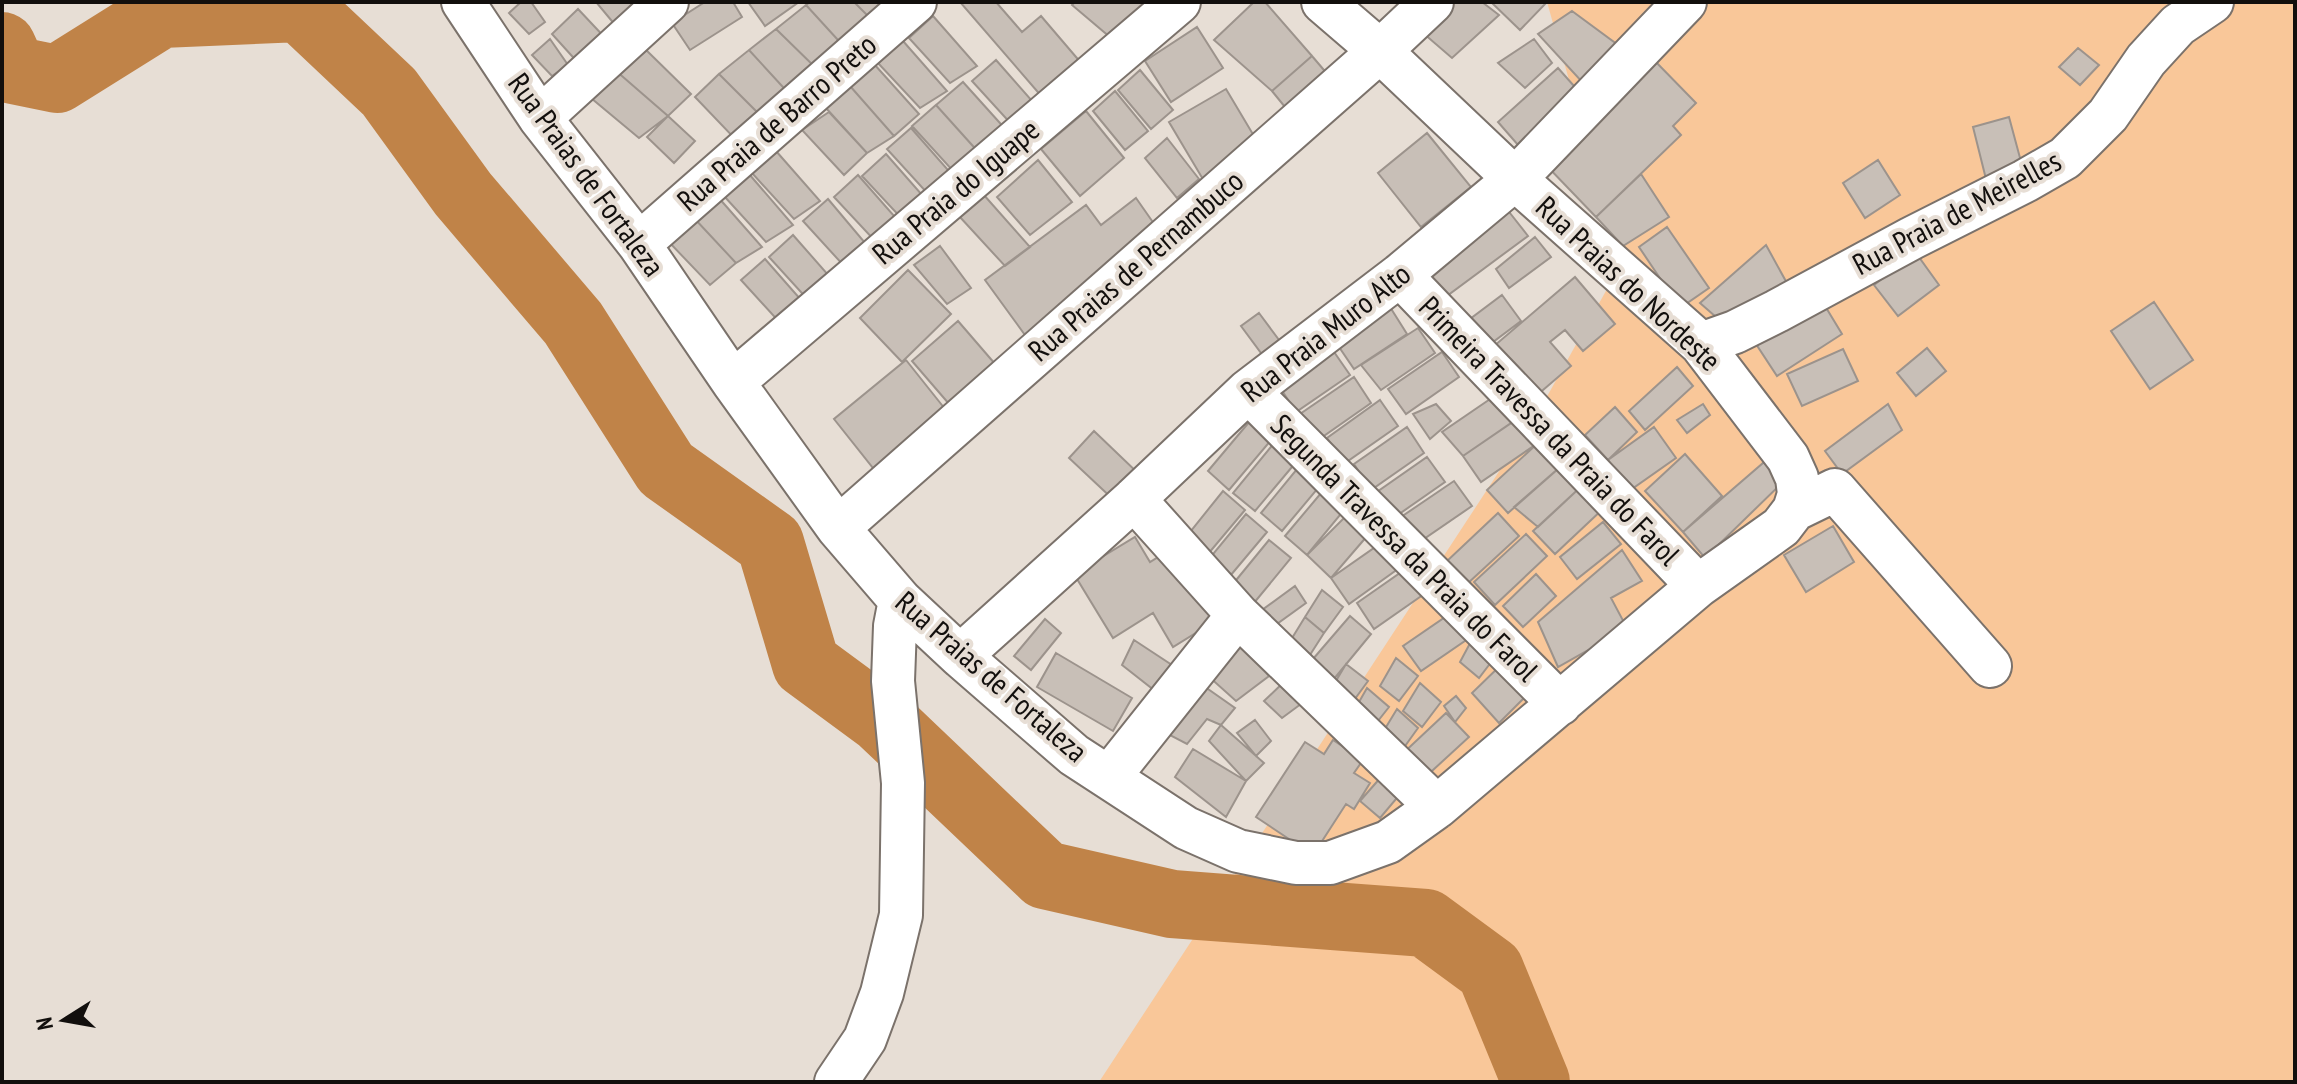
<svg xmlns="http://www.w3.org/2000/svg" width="2297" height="1084" viewBox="0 0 2297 1084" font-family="'PT Sans Narrow',sans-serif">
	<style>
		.green { fill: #f9c799 }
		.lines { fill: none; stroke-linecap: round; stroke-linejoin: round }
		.river { stroke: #c08348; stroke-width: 68 }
		.building { fill: #c8bfb7; stroke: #9c938c; stroke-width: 2 }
		.minor-casing { stroke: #7b726b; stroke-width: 46 }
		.minor { stroke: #fff; stroke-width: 42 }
		.labels { text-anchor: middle; stroke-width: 8; stroke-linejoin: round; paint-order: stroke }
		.street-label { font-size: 30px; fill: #120f0d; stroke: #e7ded5 }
	</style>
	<rect width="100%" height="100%" fill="#e7ded5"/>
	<!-- green -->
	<path class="green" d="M1547,2H2295V1082H1099L1540,409L1621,264Z"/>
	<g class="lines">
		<!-- river -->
		<path class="river" d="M2,46L13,70L57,79L161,14L300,8L389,92L463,194L573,323L666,469L770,543L806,664L882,720L1045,875L1172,904L1426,923L1490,970L1536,1082"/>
	</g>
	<!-- building -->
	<path class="building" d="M521,2H531L545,22L529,34L509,13Z
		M596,2H643L616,26Z
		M705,2H733L742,17L690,50L672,23Z
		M748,2H799L765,26Z
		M810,2H854L876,24L848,51L806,5Z
		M854,2H903L876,24Z
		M960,2H996L1022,32L1041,16L1082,64L1043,98Z
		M1075,2H1151L1117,43L1072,5Z
		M1254,2H1265L1312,56L1272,91L1214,40Z
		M1453,2H1482L1499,15L1452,58L1423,33Z
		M1491,2H1547L1520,30Z
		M806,5L848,51L821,73L776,29Z
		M578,9L609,42L581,66L552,34Z
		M1572,11L1618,45L1584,84L1538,34Z
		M933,16L977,66L950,83L909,38Z
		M1197,27L1223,68L1171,102L1145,61Z
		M776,29L821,73L793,98L749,50Z
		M550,39L568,65L552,76L532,55Z
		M1534,39L1552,63L1525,88L1498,63Z
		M903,41L947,91L920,108L878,63Z
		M641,45L691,94L668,116L615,70Z
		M2078,48L2099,65L2080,85L2059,67Z
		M749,50L793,98L766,121L719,74Z
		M1312,56L1329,76L1289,112L1272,91Z
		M1652,58L1696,103L1673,126L1681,135L1596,217L1544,163Z
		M996,60L1040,110L1013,126L972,81Z
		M874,64L919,114L894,136L850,86Z
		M1558,68L1582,95L1525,153L1498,122Z
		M615,70L668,116L639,138L585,93Z
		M1140,70L1173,110L1151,129L1118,90Z
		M719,74L766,121L738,142L695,97Z
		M963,82L1008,132L981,155L936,105Z
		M850,86L894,136L867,153L825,107Z
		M1226,89L1254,136L1204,181L1169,122Z
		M1115,91L1148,131L1125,150L1093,111Z
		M936,105L981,155L954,172L912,126Z
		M1086,111L1124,158L1080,196L1041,149Z
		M829,112L867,153L844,175L802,130Z
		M668,116L695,141L674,163L647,137Z
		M2009,117L2023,169L1986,179L1973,127Z
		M911,128L955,178L929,195L887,149Z
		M1427,133L1471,187L1421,227L1378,173Z
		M1167,138L1199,179L1177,198L1145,158Z
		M776,151L820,201L794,219L752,173Z
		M886,154L930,204L904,221L862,176Z
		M1038,160L1072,202L1030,235L997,197Z
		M1878,160L1900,195L1865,218L1843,183Z
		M749,174L793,225L766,242L724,196Z
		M1641,174L1669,217L1623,246L1596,217Z
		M858,175L902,225L876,242L834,197Z
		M983,194L1030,247L1005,266L959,216Z
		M718,197L762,247L736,263L694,218Z
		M1136,198L1157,228L1025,335L985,280L1086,205L1101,225Z
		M828,199L871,250L845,267L803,221Z
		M1506,208L1528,236L1436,304L1415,275Z
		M694,218L736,263L710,285L668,241Z
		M1667,227L1709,288L1680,308L1639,247Z
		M793,235L837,285L810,302L769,257Z
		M1535,237L1551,257L1509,288L1496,269Z
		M1766,245L1788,285L1724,324L1700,303Z
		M940,246L971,288L947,304L914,265Z
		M1916,253L1939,285L1898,316L1874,285Z
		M765,259L809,309L782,325L741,280Z
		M908,270L951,314L902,362L860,318Z
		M1575,277L1615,324L1583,351L1565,330L1550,342L1571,366L1529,402L1487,352Z
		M1502,295L1521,321L1481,351L1462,325Z
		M1822,301L1842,334L1777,376L1756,344Z
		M2154,302L2193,360L2150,389L2111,331Z
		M1390,307L1407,334L1354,369L1337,344Z
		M1259,313L1282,344L1264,357L1241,326Z
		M958,321L1002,372L956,412L912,361Z
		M1418,328L1435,353L1381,390L1361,365Z
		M1927,348L1946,371L1916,396L1897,373Z
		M1332,349L1350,375L1296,412L1279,386Z
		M1843,349L1858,381L1802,406L1787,374Z
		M1442,352L1459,377L1406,414L1388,389Z
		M906,360L949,414L877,473L834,419Z
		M1677,367L1693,386L1645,430L1629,411Z
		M1354,377L1371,403L1318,440L1300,414Z
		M1496,395L1517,419L1463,456L1442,432Z
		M1380,400L1398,426L1345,463L1327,438Z
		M1436,404L1451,421L1430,439L1413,414Z
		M1703,404L1710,415L1687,433L1677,420Z
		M1888,404L1902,430L1842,474L1825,451Z
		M1615,407L1637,432L1608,460L1585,435Z
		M1517,419L1535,445L1481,482L1463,456Z
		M1250,421L1272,439L1229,490L1208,471Z
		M1407,427L1424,453L1371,490L1354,464Z
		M1654,427L1676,458L1629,491L1608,460Z
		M1094,431L1141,476L1117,503L1069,458Z
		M1275,442L1297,461L1255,511L1233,493Z
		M1539,442L1567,461L1508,513L1487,490Z
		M1685,454L1722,496L1683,532L1645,491Z
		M1427,457L1445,482L1392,519L1374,494Z
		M1770,457L1788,477L1705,558L1683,532Z
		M1567,461L1585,483L1538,527L1514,507Z
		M1302,463L1324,481L1282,531L1261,513Z
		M1454,481L1472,506L1418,543L1401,517Z
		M1585,483L1606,506L1555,554L1533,531Z
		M1327,486L1349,504L1307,555L1285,536Z
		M1223,491L1245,510L1203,560L1182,542Z
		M1352,510L1374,528L1331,578L1307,555Z
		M1498,513L1519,536L1467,584L1447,561Z
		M1246,514L1267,532L1225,582L1204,565Z
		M1603,522L1621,544L1577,579L1560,557Z
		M1833,526L1854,562L1806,592L1784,555Z
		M1526,534L1547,556L1495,605L1474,582Z
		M1135,537L1150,562L1171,549L1215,621L1173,647L1153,613L1113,638L1074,574Z
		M1269,540L1291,558L1249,609L1228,590Z
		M1384,541L1402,566L1349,604L1331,578Z
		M1622,550L1642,581L1611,598L1627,628L1558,667L1538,622Z
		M1410,566L1427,592L1374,629L1357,603Z
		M1536,574L1556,596L1523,627L1503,606Z
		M1295,586L1306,603L1274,626L1262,610Z
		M1322,590L1343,607L1324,633L1305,617Z
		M1457,609L1475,634L1421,671L1403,646Z
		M1350,616L1371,634L1329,685L1307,666Z
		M1305,617L1324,633L1308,658L1289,643Z
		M1045,619L1061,633L1031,670L1014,656Z
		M1475,634L1498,653L1479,678L1460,662Z
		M1134,640L1178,669L1159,694L1122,665Z
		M1239,640L1269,676L1236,701L1207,675Z
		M1056,653L1132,698L1113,731L1037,687Z
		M1396,658L1418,676L1399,701L1380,686Z
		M1504,662L1530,692L1499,723L1472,693Z
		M1346,664L1368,681L1349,707L1330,691Z
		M1285,681L1305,701L1282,718L1264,701Z
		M1198,682L1235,708L1221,725L1207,719L1187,744L1162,731Z
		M1420,683L1441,702L1422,727L1403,711Z
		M1367,688L1389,707L1370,731L1351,716Z
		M1456,696L1466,708L1455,722L1444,706Z
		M1397,709L1418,728L1400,753L1380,737Z
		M1446,713L1469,737L1421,781L1399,757Z
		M1255,720L1271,741L1256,756L1237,733Z
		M1221,725L1264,763L1246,781L1209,741Z
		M1333,740L1363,760L1354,773L1370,783L1354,809L1346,804L1313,855L1256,817L1305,742L1324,754Z
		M1193,749L1246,781L1226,817L1175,777Z
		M1382,776L1402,792L1380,818L1360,801Z"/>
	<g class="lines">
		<!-- minor casing -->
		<g class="minor-casing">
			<path id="minor" d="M463,2L540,118L639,244L733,382L838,528L900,600L960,656L1074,755L1186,828L1238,851L1296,863H1330L1388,842L1437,807L1698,586L1781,527L1794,510L1799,494L1797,478L1788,458L1701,344L1515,179L1380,51L1323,2
				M540,118L667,2
				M639,244L915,2
				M1400,275L1698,586
				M1701,344L1735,332L1777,311L1912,238L2025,181L2065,158L2108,115L2146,60L2178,25L2212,2
				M733,382L1179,2
				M1248,391L1560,704
				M1134,499L1238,615L1437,807
				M1794,510L1835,490L1990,666
				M838,528L1380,51L1432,2
				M960,656L1134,499L1248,391L1400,275L1515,179L1685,2
				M1109,777L1238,615
				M836,1082L865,1039L882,993L901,915L903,783L893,681L895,626L900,600"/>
		</g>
		<!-- minor -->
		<use href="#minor" class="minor"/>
	</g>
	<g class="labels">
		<!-- street labels -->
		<g class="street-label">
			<text transform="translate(777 123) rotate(-41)" y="10">Rua Praia de Barro Preto</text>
			<text transform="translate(586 175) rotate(54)" y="10">Rua Praias de Fortaleza</text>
			<text transform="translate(956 192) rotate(-40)" y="10">Rua Praia do Iguape</text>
			<text transform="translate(1957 213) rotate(-28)" y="10">Rua Praia de Meirelles</text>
			<text transform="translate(1136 266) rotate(-41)" y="10">Rua Praias de Pernambuco</text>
			<text transform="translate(1628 284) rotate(43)" y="10">Rua Praias do Nordeste</text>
			<text transform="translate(1326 333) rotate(-38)" y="10">Rua Praia Muro Alto</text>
			<text transform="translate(1549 431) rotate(46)" y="10">Primeira Travessa da Praia do Farol</text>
			<text transform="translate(1404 548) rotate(45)" y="10">Segunda Travessa da Praia do Farol</text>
			<text transform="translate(991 677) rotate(41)" y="10">Rua Praias de Fortaleza</text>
		</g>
	</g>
	<!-- border -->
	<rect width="2297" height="1084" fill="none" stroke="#120f0d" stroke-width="8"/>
	<!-- north arrow -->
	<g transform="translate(64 1020) rotate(259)" stroke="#e7ded5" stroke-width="6" paint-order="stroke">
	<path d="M0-6L14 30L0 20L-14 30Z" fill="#120f0d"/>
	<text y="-12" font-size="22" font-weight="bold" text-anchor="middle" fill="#120f0d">N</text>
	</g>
</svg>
